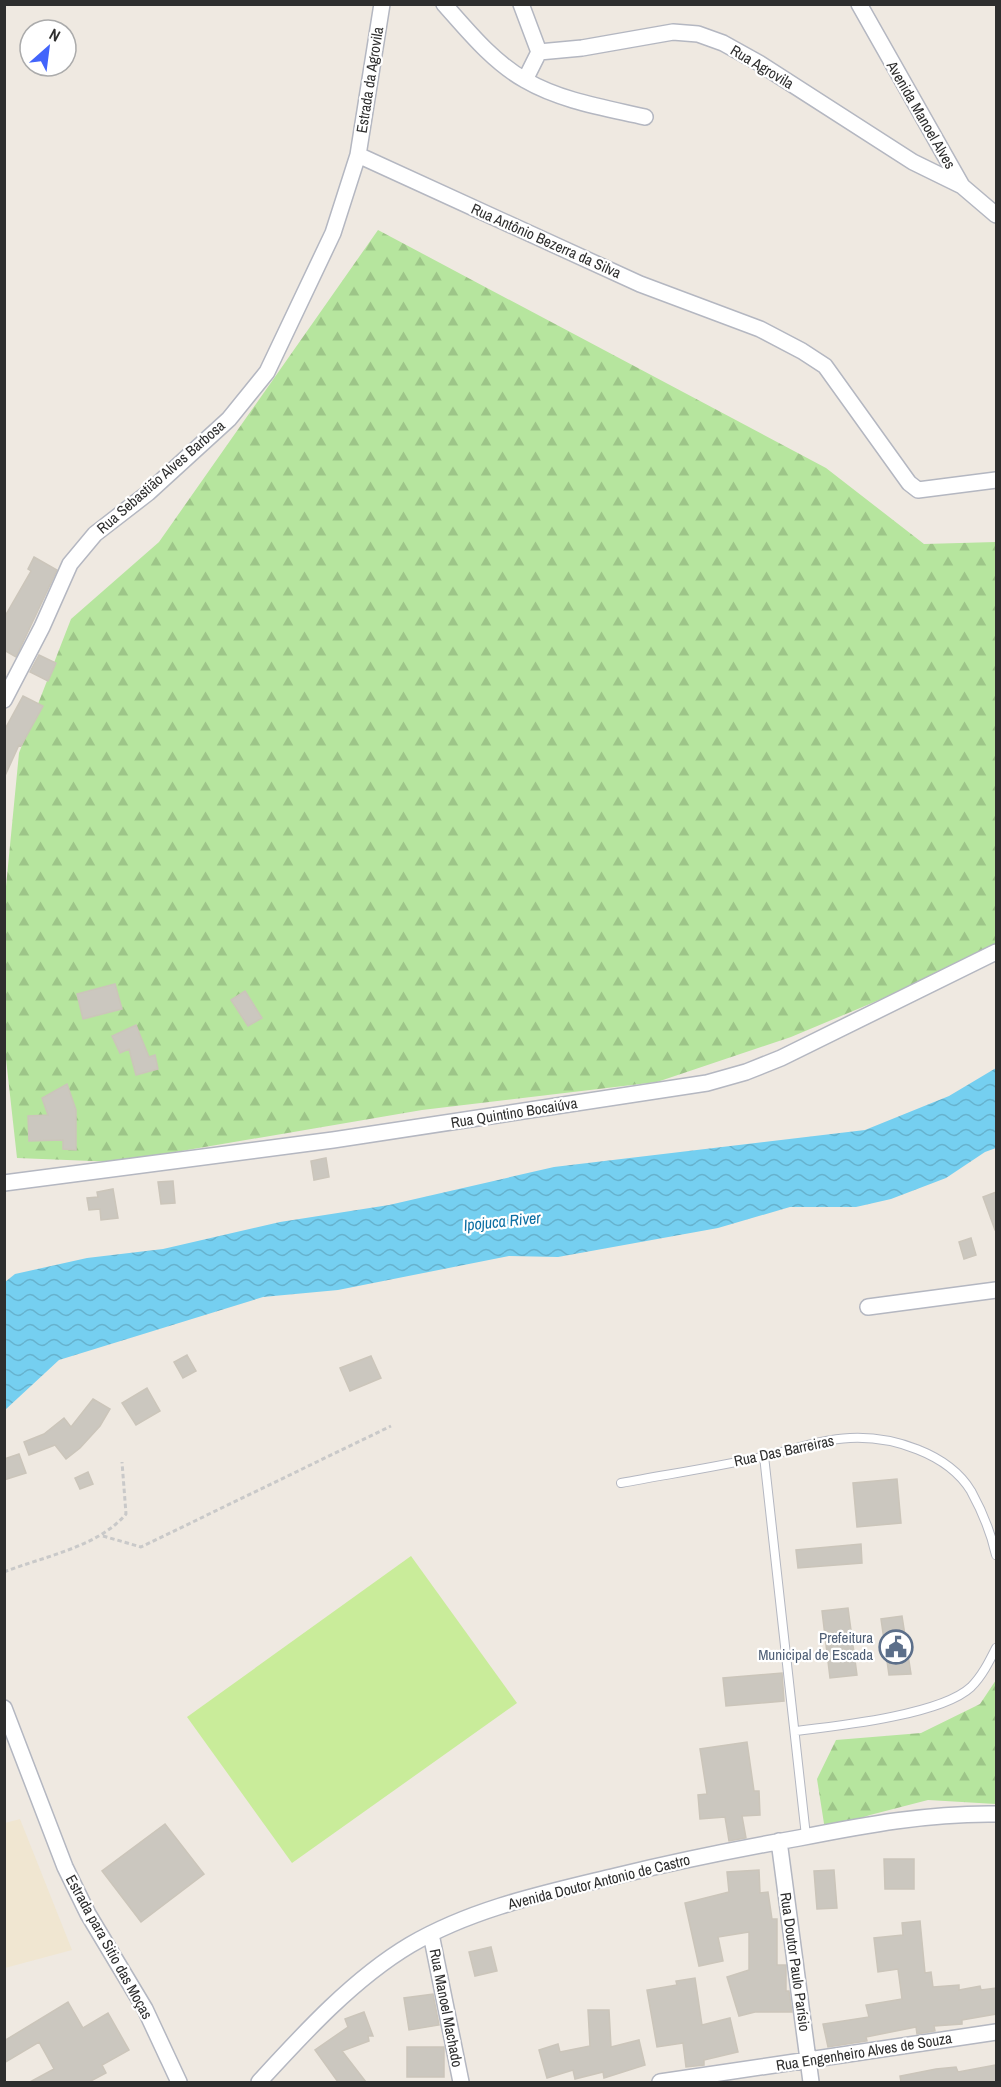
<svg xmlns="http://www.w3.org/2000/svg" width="1001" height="2087" viewBox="0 0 1001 2087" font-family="'Archivo Narrow',sans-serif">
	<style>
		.education { fill: #f0e6d1 }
		.forest { fill: url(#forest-firs) }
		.pitch { fill: #c9ec9a }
		.water { fill: url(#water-waves) }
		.building { fill: #cbc7bf; stroke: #cbc5ba; stroke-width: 1.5 }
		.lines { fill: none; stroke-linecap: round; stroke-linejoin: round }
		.lane-casing { stroke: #b4b7c1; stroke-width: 10 }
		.street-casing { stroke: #b4b7c1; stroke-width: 18 }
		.path { stroke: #c9c9c9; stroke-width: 3; stroke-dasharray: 4.5 3; stroke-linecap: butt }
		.lane { stroke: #fff; stroke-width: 8 }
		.street { stroke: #fff; stroke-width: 15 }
		.labels { text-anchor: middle; stroke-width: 4.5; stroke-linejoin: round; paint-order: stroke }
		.street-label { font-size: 15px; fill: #2e2e2e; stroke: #fff }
		.service-label { font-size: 15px; fill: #4e5e75; stroke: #fff; text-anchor: end }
		.water-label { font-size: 16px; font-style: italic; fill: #0d6fa3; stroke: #fff }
	</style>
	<defs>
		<pattern id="forest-firs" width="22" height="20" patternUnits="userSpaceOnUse" patternTransform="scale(1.5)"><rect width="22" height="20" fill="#b6e59e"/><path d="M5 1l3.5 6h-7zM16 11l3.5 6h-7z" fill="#9dc588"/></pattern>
		<pattern id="water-waves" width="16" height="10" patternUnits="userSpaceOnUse" patternTransform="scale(1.5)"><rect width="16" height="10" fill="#75cff0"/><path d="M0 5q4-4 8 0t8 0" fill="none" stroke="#66b2ce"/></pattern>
	</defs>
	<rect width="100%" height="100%" fill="#efe9e1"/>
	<!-- education -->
	<path class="education" d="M20,1819L72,1950L5,1968V1823Z"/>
	<!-- forest -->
	<path class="forest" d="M378,230L826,468L924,544L996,542V951L791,1037L657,1082L422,1110L117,1162L17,1158L4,1041V907L19,753L71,619L159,542Z
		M996,1680V1804L928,1800L870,1815L825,1830L817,1779L836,1740L921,1733L980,1704Z"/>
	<!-- pitch -->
	<path class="pitch" d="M411,1556L517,1703L292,1863L187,1717Z"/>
	<!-- water -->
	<path class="water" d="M996,1068V1148L985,1152L946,1178L891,1199L856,1207H790L718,1228L558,1257L509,1256L338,1290L263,1297L59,1360L5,1410V1282L15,1274L87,1258L163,1249L280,1222L389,1205L554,1167L865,1130L949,1096Z"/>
	<!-- building -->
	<path class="building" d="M34,557L57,570L16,657L4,650V618L31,571L28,569Z
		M39,655L56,663L48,681L30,672Z
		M23,696L43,706L21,746L19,745L4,778V731Z
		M115,984L122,1009L83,1019L77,994Z
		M245,991L262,1018L248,1026L231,1000Z
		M136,1025L149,1057L155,1055L158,1069L136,1075L129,1049L120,1053L112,1036Z
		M67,1084L76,1110V1150L63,1149V1140L29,1141L28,1116L48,1115L42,1098Z
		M326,1158L329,1177L314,1180L311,1161Z
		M173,1181L175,1203L161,1204L158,1182Z
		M113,1189L118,1218L101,1220L100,1209L89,1210L87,1198L98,1197L97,1192Z
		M996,1192V1230H995L983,1197Z
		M971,1238L976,1255L964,1259L959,1242Z
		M187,1355L196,1371L183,1378L174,1362Z
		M371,1356L381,1378L350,1391L340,1368Z
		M147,1388L160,1411L136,1425L122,1403Z
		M93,1399L110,1409L100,1426L80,1448L66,1459L55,1445L29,1455L24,1442L44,1434L64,1418L71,1427Z
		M19,1454L26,1473L4,1480V1459Z
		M88,1472L93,1484L80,1489L75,1478Z
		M897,1479L901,1523L857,1527L853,1483Z
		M861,1544L862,1563L798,1568L796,1550Z
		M848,1608L857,1675L830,1678L822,1611Z
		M902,1616L911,1674L889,1675L881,1619Z
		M782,1673L784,1701L726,1706L723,1678Z
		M747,1742L754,1791H759L760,1815L742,1816L746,1838L729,1841L725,1817L700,1819L698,1795L707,1794L700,1749Z
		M165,1824L204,1874L141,1922L102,1871Z
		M884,1859H914V1889H885Z
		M759,1870L760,1893L768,1892L772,1919H777V1965H786V1991H789L792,2012H755L739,2016L727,1977L749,1970V1932L718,1937L723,1961L699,1966L685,1903L729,1892L727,1872Z
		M834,1870L837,1908L817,1909L814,1871Z
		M920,1921L925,1973L931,1972L933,1987L959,1985V1990L980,1986L981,1990L996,1988V2014L962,2020V2024L934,2026L935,2031L917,2034L916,2027L866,2037L867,2041L828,2047L823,2024L869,2017L866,2005L902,1999L898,1969L878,1972L874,1938L903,1935L902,1923Z
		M491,1947L497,1971L475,1976L469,1952Z
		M695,1978L702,2025L730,2018L738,2052L704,2060V2065L686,2067L683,2043L657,2047L647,1990L677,1985L676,1981Z
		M433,1994L439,2025L409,2030L404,1998Z
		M68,2002L83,2028L108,2013L129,2050L102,2065L106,2073L89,2082H30L54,2069L39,2042L4,2063V2041Z
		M588,2010H609L611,2047L639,2040L645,2065L604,2078L603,2072L575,2079L573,2070L547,2078L539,2050L558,2044L560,2052L590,2046Z
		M364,2012L373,2036H368L369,2041L342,2051L366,2082H338L315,2050L348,2027L345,2019Z
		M407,2047H444V2077H407Z
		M996,2065V2082H901L900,2076L936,2069L956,2067L958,2072Z"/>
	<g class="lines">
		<!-- lane casing -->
		<g class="lane-casing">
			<path id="lane" d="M764,1456L806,1836
				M621,1483C669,1474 717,1467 765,1456C793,1450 821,1439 850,1438C892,1436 948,1453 971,1491C982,1511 991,1533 996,1555
				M796,1731C838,1726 941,1715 971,1687C982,1676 989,1662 996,1648"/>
		</g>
		<!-- street casing -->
		<g class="street-casing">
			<path id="street" d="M444,4C468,31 493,62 525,80C561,101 606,108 645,117
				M521,4L539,52L525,80
				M859,4L962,186L996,215
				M539,52L582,48L673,32L698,34L723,43L759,63L913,162L962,186
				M358,155L640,284L760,329L802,351L825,366L909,483L918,490L996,480
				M4,700L42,627L70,564L95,534L148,493L229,419L267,372L333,233L358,155L382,4
				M4,1183L333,1140L707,1083L746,1072L781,1058L996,952
				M868,1307L996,1290
				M4,1708L65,1867L88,1914L145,2009L179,2082
				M779,1841L811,2082
				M431,1934L461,2082
				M259,2082C303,2034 353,1979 410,1945C473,1908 546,1893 616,1876C677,1861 737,1849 799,1838C865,1825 929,1813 996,1814
				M660,2082L996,2032"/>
		</g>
		<!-- path -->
		<path class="path" d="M103,1536L141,1547L391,1426
			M4,1572C45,1556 98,1547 126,1514L122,1462"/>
		<!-- lane -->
		<use href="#lane" class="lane"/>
		<!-- street -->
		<use href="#street" class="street"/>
	</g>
	<!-- icons -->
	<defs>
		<g id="civic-ring" transform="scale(1.725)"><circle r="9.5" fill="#fff" stroke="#5c6f8a" stroke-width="1.5"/><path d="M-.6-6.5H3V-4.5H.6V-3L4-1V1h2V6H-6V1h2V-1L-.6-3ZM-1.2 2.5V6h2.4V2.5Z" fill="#5c6f8a"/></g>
	</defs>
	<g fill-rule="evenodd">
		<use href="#civic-ring" x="896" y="1647"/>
	</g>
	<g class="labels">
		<!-- street labels -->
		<g class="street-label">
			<text transform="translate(762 67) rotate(31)" y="5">Rua Agrovila</text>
			<text transform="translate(370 80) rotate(-81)" y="5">Estrada da Agrovila</text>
			<text transform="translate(921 115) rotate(60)" y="5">Avenida Manoel Alves</text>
			<text transform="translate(546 241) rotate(24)" y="5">Rua Antônio Bezerra da Silva</text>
			<text transform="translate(161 477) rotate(-41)" y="5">Rua Sebastião Alves Barbosa</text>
			<text transform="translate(514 1113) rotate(-9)" y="5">Rua Quintino Bocaiúva</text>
			<text transform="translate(784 1451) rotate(-12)" y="5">Rua Das Barreiras</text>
			<text transform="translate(599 1882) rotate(-14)" y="5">Avenida Doutor Antonio de Castro</text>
			<text transform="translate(109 1947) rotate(61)" y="5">Estrada para Sitio das Moças</text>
			<text transform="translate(795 1962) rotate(82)" y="5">Rua Doutor Paulo Parísio</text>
			<text transform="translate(446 2008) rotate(79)" y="5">Rua Manoel Machado</text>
			<text transform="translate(864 2052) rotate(-9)" y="5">Rua Engenheiro Alves de Souza</text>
		</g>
		<!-- service labels -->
		<g class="service-label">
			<text x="873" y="1643">Prefeitura<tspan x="873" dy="17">Municipal de Escada</tspan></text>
		</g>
		<!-- water labels -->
		<g class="water-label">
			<text transform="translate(502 1221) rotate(-6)" y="6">Ipojuca River</text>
		</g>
	</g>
	<!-- border -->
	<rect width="1001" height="2087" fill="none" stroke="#2e2e2e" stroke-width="12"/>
	<!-- north arrow -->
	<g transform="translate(48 48) rotate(28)"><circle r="28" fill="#ffffff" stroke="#ababab" stroke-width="1.5"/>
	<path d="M0-4.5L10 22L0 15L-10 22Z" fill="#4264fb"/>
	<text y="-9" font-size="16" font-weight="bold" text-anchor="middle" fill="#2e2e2e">N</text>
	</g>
</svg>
